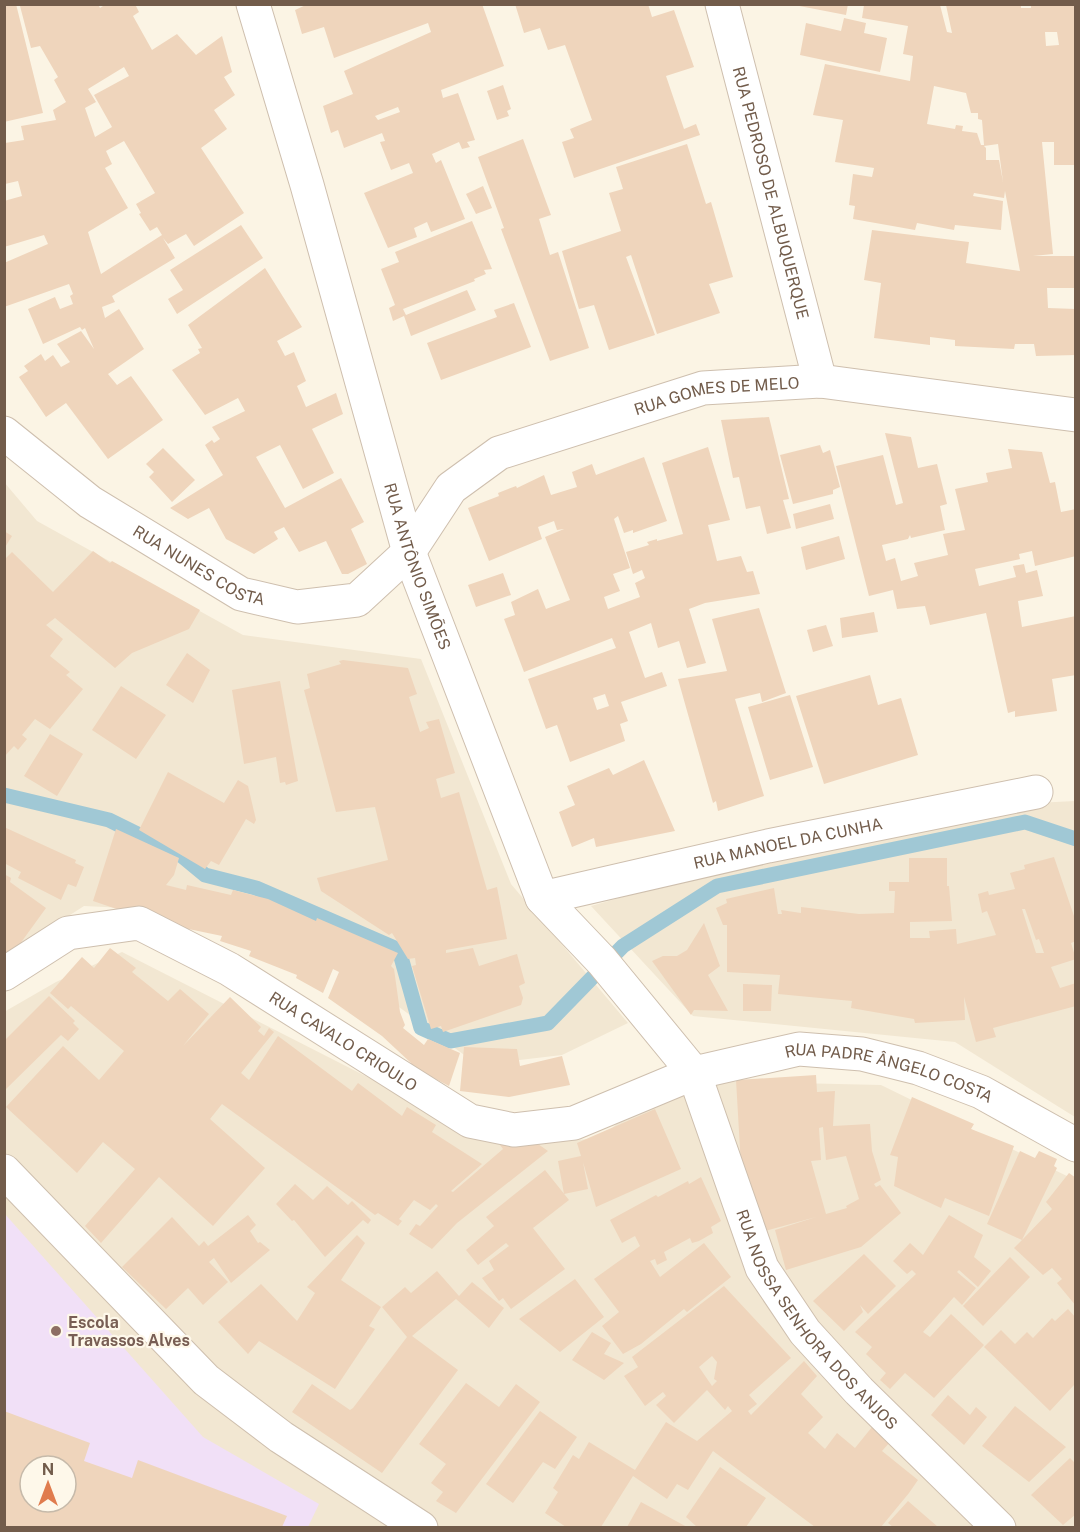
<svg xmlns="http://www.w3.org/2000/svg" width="1080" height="1532" viewBox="0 0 1080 1532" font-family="'Public Sans',sans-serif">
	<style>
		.residential { fill: #f2e7d2; fill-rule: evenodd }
		.education { fill: #f1e0f7; fill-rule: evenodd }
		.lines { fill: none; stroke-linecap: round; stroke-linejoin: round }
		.stream { stroke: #a0c8d5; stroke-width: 15 }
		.building { fill: #efd5bc; fill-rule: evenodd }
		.minor-casing { stroke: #cebfae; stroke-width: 35 }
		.minor { stroke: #fff; stroke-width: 33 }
		.education-dot { fill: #8d6e63; stroke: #fef8ea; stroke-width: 2 }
		.labels { text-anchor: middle; stroke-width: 4.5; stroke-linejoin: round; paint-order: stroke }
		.street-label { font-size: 16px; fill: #725c4b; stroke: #fef8ea }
		.education-label { font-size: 16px; font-weight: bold; fill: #785e54; stroke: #fef8ea; text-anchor: start }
	</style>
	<rect width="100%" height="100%" fill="#fbf4e4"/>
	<!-- residential -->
	<path class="residential" d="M4,482L37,521L243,635L421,659L511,884L628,1023L562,1055L511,1061L467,1057L365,982L207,912L84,906L5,957Z
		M1075,801V1117L955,1042L693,1016L591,906L937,808Z
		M122,952L503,1146L601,1138L665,1080L881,1085L1075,1180V1527H5L4,1012L56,982ZM30,1466H66V1502H30Z"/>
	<!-- education -->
	<path class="education" d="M4,1213L203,1437L319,1504L308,1527H5ZM30,1466H66V1502H30Z"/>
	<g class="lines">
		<!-- stream -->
		<path class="stream" d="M4,795L109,820L182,856L205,875L256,888L399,950L421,1028L450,1041L548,1023L623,946L717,886L1025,822L1076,839"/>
	</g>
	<!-- building -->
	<path class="building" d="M4,4H16L43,113L4,122Z
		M24,4H98L100,8L106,4H135L139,12L133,16L152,50L177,34L196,55L222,36L232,72L224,77L235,95L214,110L227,129L201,148L244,213L194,246L186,234L168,244L163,238L175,258L112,296L115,302L102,307L105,318L119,309L144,349L108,374L117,385L131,376L163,420L108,459L66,403L46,417L19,377L28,371L24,366L41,354L45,361L53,355L61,367L70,362L57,344L81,331L94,349L85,328L82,330L80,327L43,344L28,309L55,297L60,309L73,304L70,296L73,294L69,284L4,307V263L48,244L44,235L4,247V201L22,196L18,181L5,184V143L24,140L21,126L56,120L53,110L66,102L54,80L58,77L40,46L31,48L20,6ZM124,67L129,76L94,95L112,127L95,137L85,108L96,102L88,89ZM124,141L155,193L136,204L141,213L139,214L150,231L157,227L162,235L101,274L88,232L128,208L105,168L112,164L106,151Z
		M308,4H482L504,66L441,90L443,98L458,93L475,140L467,142L470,147L462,149L459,142L432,154L436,163L441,160L465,219L431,232L427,222L414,228L417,237L388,248L364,193L413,173L409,163L391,170L380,142L385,141L382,133L344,148L338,130L331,133L323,106L353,94L344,71L431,32L428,23L334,58L324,27L302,34L295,10ZM398,107L400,112L378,120L375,116Z
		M515,4H648L652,17L674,10L694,67L666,76L684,129L696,124L700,135L574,178L562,142L574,138L570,129L592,120L565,45L548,50L540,28L524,33Z
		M789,4H848L846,15Z
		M1031,4H1076V165H1054V142H1042L1053,254L1033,256H1076V288H1047L1048,308L1076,309V355L1036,356L1034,344H1015L1014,349L955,346V340L930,337V345L874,338L881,283L864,280L872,230L969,242L966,263L1020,271L1005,191L1004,198L974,193L973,196L1003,201L1001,230L955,225L954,230L917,223L915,230L853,219L855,206L849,205L853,174L872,177L874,168L835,162L843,120L813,115L825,64L910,81L913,56L903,54L908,26L862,18L864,5H940L947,32L952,33L946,5H1021V8H1031ZM1045,32H1057L1059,45L1046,46ZM934,86L966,93L971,113H978V119L982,120L984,145H981L977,133L962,131L963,126L956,125L955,129L927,124ZM998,144L1003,182L999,160H986V148L984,146Z
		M844,18L866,23L864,33L887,38L880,72L800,55L806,23L841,31Z
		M503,85L511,109L507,111L509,116L497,120L487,91Z
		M523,139L551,215L539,219L550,255L558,252L589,348L550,361L501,229L504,228L478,157Z
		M687,144L706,204L711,202L733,277L709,284L720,313L657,334L631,255L626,257L655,335L609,350L594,305L579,309L562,251L621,231L609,193L623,189L616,167Z
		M483,186L492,208L476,214L466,194Z
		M472,221L492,269L484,270L486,274L474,279L475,281L403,309L406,315L467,290L476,310L411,336L404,316L393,321L389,308L395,305L381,269L399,262L395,252Z
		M241,225L263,258L177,314L168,299L183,290L170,270Z
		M265,268L302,327L277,341L285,356L294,352L306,381L297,386L306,407L336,393L343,414L312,429L334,473L303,489L280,445L256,457L285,508L341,478L364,522L351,529L367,564L348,574H342L326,541L299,552L284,527L274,532L278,539L254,554L226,539L209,508L188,519L170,508L223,475L205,445L212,440L214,443L220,439L212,427L245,411L238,398L205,415L172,370L200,353L198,349L202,348L188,325Z
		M514,303L531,347L441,380L427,343L497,317L494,310Z
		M769,417L789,499L783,500L791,528L767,534L760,506L746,509L739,477L733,478L721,420Z
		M885,433L911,437L918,468L937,464L947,504L940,506L945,530L911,538L910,535L908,539L882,545L886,561L895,558L901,581L918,576L914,563L948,555L943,534L965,530L955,489L988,482L986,473L1012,468L1008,449L1042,452L1050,483L1055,482L1061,512L1076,509V556L1035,566L1032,551L1019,554L1020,559L975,569L979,586L1016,577L1013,566L1024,564L1026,573L1037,570L1043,596L1018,601L1022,627L1076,616V675L1052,679L1057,711L1015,717V711L1008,713L986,613L930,625L925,606L897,609L893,590L869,596L836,466L883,455L896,505L903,503Z
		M820,445L823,453L830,450L840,487L833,490V494L793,504L780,455Z
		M708,447L730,520L708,525L717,561L741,556L747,572L753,571L760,594L705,603L689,609L706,663L687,668L679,641L658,648L651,623L629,632L645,678L662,672L667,686L621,702L628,721L620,724L625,741L570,762L557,725L546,729L528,679L616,648L612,638L524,672L504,619L515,615L511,602L538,589L546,609L570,600L545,537L564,529L557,530L554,521L538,527L542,539L489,561L468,508L499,496L498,493L516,486L517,488L544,475L551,495L577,487L572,472L592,464L596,475L644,457L667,521L633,533V530L624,533L618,516L614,519L630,568L613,574L620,591L604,597L608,609L640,597L635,583L645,578L642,570L633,574L626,552L649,545L647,542L657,539V541L683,534L662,463ZM605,694L609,706L597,710L593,698Z
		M163,448L195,480L172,502L149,477L154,472L146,464Z
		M830,504L834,519L796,529L793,514Z
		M4,531L12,536L4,549Z
		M839,536L845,559L806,570L801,547Z
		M93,551L110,563L112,561L200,610L189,629L132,653L115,668L55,618L46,625L63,639L50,656L70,672L66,675L83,689L50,729L35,719L22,735L27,739L18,750L14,746L4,757V560L12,552L53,592Z
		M503,573L511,595L476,607L468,585Z
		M759,608L786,693L762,702L760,693L735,699L764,796L718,811L716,801L713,803L678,679L727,671L712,619Z
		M874,612L878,632L842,638L840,618Z
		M826,625L833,646L813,652L807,630Z
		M187,653L210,670L193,703L166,685Z
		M343,660L408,668L417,694L409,697L420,732L429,728L426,722L439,719L455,773L436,779L441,798L459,792L487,890L497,887L507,939L446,950V953L473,948L479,966L517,954L525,983L519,986L523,998L521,1005L443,1032L441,1026L431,1029L412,966L416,965L415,958L408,959L392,933L389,935L321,891L317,878L388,860L375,807L336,812L304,690L310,688L307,674L341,664L339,661Z
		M870,675L878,705L901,698L918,755L824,784L796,696Z
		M280,681L298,781L286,785L285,782L280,783L276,757L244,764L232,690Z
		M121,686L166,715L136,759L92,730Z
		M790,695L813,767L770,780L748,707Z
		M50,734L83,754L57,796L24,776Z
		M644,760L675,831L596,847L594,838L572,847L559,812L575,805L567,786L609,768L613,775Z
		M168,772L224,803L238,780L248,786L256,820L254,824L246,819L219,865L211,861L205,869L139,830Z
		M4,827L76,860L75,863L84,867L76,887L68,884L61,900L18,878L21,872L4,863Z
		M116,829L179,858L174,875L166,885L186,890L187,885L231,895L233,890L268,899L316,921L317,918L398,953L391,966L394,969L400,1012L405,1025L403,1028L424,1045L428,1039L460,1053L449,1086L409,1065L411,1063L382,1036L328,998L339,972L333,969L323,993L296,978L297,975L249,956L251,951L220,941L222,936L155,922L93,901Z
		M1054,857L1076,922V941L1071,943L1076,959L1051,967L1060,988L1076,983V1006L993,1028L996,1037L976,1042L964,997L965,1020L915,1023L914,1019L851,1008L852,1001L778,994L780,975L727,972V925H723L716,908L727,903L726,899L774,888L778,914H782L781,910L801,913V907L859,914L894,913L895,891H889V882H909V858H947V886H949L952,921L910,922V938H930L929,931L956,929L957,944L996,935L987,911L982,913L978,894L988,891L989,895L1015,889L1010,873L1025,869L1024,865ZM1022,909H1025L1036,940L1039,939L1044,953H1036Z
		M4,874L11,878L10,882L46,908L4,966Z
		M704,923L720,966L708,975L728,1011L694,1010L691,1015L652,961L663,956H677L687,950Z
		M110,948L136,968L132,972L168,1001L180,989L209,1014L183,1046L230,997L261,1027L258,1031L264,1036L269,1028L274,1032L241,1073L249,1080L278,1036L352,1091L358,1083L402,1116L407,1107L436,1125L432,1132L482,1164L451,1191L453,1192L503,1149L500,1145L504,1142L538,1144L548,1151L457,1223L432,1249L409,1234L416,1224L420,1226L438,1206L436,1204L430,1210L414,1200L399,1219L402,1221L398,1226L378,1213L375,1215L222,1104L210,1119L265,1168L213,1226L159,1177L101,1243L85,1226L135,1169L103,1142L77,1173L6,1107L63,1046L99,1080L124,1051L71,1006L68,1009L50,993L82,957L94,968Z
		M743,984L772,985L771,1011H743Z
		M49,996L75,1021L73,1023L79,1029L68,1041L61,1035L4,1091V1041Z
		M464,1047L517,1049L520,1066L562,1056L570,1085L509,1097L460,1091Z
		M816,1075L817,1092L835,1091L833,1126L870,1124L872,1151L881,1180L874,1184L876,1187L880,1185L901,1213L861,1247L786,1270L775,1230L816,1217L765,1231L744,1165L741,1166L736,1080ZM823,1127L826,1160L846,1156L859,1199L846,1206L847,1208L826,1214L811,1161L821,1160L819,1128Z
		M912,1097L974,1124L971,1129L1014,1146L989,1216L945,1198L941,1208L894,1186L898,1157L890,1155Z
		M655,1109L681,1169L596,1207L583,1162L588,1189L564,1194L558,1161L581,1156L577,1143Z
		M1020,1151L1035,1158L1039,1151L1057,1159L1054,1166L1057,1168L1022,1240L1052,1209L1046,1202L1069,1173L1076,1178V1306L1057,1283L1062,1279L1052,1268L1043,1275L1014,1248L1022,1240L987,1224Z
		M545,1170L569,1200L533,1228L565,1269L511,1309L503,1298L499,1301L482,1278L494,1270L489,1261L509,1246L506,1243L478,1265L466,1250L494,1226L486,1217Z
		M701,1177L721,1221L711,1227L713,1233L699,1241L692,1243L690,1238L664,1252L667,1260L657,1265L655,1259L650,1261L660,1277L704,1243L731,1277L687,1312L684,1309L641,1344L623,1354L602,1326L619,1312L594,1279L640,1246L635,1236L622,1243L610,1220L656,1195L658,1197L688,1181L689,1184Z
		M295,1184L313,1200L327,1186L348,1205L352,1201L371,1220L368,1224L363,1220L325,1257L294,1220L292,1221L276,1204Z
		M248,1215L256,1225L250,1231L258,1243L260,1242L270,1250L231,1283L214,1258L209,1262L228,1282L203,1305L188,1288L166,1309L122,1267L172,1217L199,1246L204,1241L208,1246Z
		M949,1215L983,1235L974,1257L991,1271L978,1287L959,1270L957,1272L976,1288L962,1305L954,1297L923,1332L930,1337L951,1314L984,1345L934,1398L905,1373L890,1389L880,1380L886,1373L866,1354L872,1347L855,1332L916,1274L912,1270L907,1274L893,1261L895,1259L910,1243L923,1255Z
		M357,1235L365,1243L341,1280L381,1307L369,1326L375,1329L335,1389L259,1341L248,1354L218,1322L261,1284L297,1321L315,1293L307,1287Z
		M864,1254L896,1286L868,1314L860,1305L863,1312L844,1331L813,1301Z
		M1010,1257L1030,1277L983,1326L963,1306Z
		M437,1271L459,1296L472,1282L504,1308L489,1328L456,1299L412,1336L458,1370L382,1473L292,1412L312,1384L350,1410L353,1408L407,1337L382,1307L405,1287L411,1293Z
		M575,1279L604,1317L560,1352L519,1319Z
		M724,1286L791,1358L749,1395L757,1404L748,1411L751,1415L804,1361L817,1376L801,1394L823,1417L808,1433L825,1449L837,1433L855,1448L872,1427L890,1442L882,1451L918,1480L909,1493L881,1527H815L713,1451L688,1490L677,1484L667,1499L633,1476L601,1527H566L545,1513L558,1492L553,1488L573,1455L579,1459L589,1442L635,1470L666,1422L697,1441L732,1411L728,1406L725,1410L707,1390L674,1423L656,1405L666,1396L663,1392L645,1406L624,1376L638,1367L632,1357ZM712,1356L717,1362L714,1379L717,1381L712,1386L699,1367Z
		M1068,1309L1076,1318V1388L1074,1385L1050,1411L984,1347L1001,1330L1015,1344L1027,1332L1033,1338L1052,1318L1055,1321Z
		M592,1332L611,1343L604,1354L624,1363L604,1380L572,1360Z
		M466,1383L499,1407L516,1384L540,1402L456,1513L436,1501L443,1492L431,1483L446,1464L419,1444Z
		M948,1395L970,1415L976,1407L987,1417L964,1445L931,1415Z
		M1015,1406L1066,1447L1029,1482L982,1446Z
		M4,1411L90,1443L84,1461L132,1478L138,1460L287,1516L282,1527H4ZM30,1466H66V1502H30Z
		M540,1411L577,1437L555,1469L543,1462L513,1503L486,1484Z
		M1070,1458L1076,1464V1514L1063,1525L1031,1495Z
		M720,1467L766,1498L746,1527H697L686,1517Z
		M908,1501L938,1527H893L888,1523Z
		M641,1502L687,1527H627Z"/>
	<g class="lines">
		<!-- minor casing -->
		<g class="minor-casing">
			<g id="minor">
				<path id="s1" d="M253,4L307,185L409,552L542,898L602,961L694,1073L762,1268L805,1332L859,1391L999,1528"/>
				<path id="s2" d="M722,4L820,381"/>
				<path id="s3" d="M4,433L90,502L241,594L297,607L357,600L409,552L451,488L499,453L703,388L820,381L1076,415"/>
				<path id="s4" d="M542,898L768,846L1036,792"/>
				<path id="s5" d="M4,974L68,933L139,923L229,969L470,1121L514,1130L574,1123L694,1073L799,1049L862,1054L918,1068L981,1092L1076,1145"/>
				<path d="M4,1171L206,1380L281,1437L421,1528"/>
			</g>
		</g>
		<!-- minor -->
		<use href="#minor" class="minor"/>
	</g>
	<!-- markers -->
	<circle class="education-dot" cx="56" cy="1331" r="6"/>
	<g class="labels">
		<!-- street labels -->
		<g class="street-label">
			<text dy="6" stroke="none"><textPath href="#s2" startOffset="195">RUA PEDROSO DE ALBUQUERQUE</textPath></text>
			<text dy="6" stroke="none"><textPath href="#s3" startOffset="838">RUA GOMES DE MELO</textPath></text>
			<text dy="6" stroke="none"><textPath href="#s3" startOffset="237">RUA NUNES COSTA</textPath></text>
			<text dy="6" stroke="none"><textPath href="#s1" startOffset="586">RUA ANTÔNIO SIMÕES</textPath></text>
			<text dy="6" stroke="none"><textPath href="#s4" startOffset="252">RUA MANOEL DA CUNHA</textPath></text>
			<text dy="6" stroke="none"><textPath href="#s5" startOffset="384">RUA CAVALO CRIOULO</textPath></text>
			<text dy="6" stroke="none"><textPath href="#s5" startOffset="970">RUA PADRE ÂNGELO COSTA</textPath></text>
			<text dy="6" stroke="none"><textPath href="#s1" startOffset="1452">RUA NOSSA SENHORA DOS ANJOS</textPath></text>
		</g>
		<!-- education labels -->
		<g class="education-label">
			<text x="68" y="1328">Escola<tspan x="68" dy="18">Travassos Alves</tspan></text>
		</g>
	</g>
	<!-- border -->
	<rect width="1080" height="1532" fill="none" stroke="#725c4b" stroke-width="12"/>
	<!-- north arrow -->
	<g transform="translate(48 1484)"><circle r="28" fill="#fef8ea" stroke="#c6baaa" stroke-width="1.5"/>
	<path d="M0-4.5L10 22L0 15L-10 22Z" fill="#e07c4e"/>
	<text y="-9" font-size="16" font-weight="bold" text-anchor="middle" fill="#725c4b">N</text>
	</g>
</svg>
